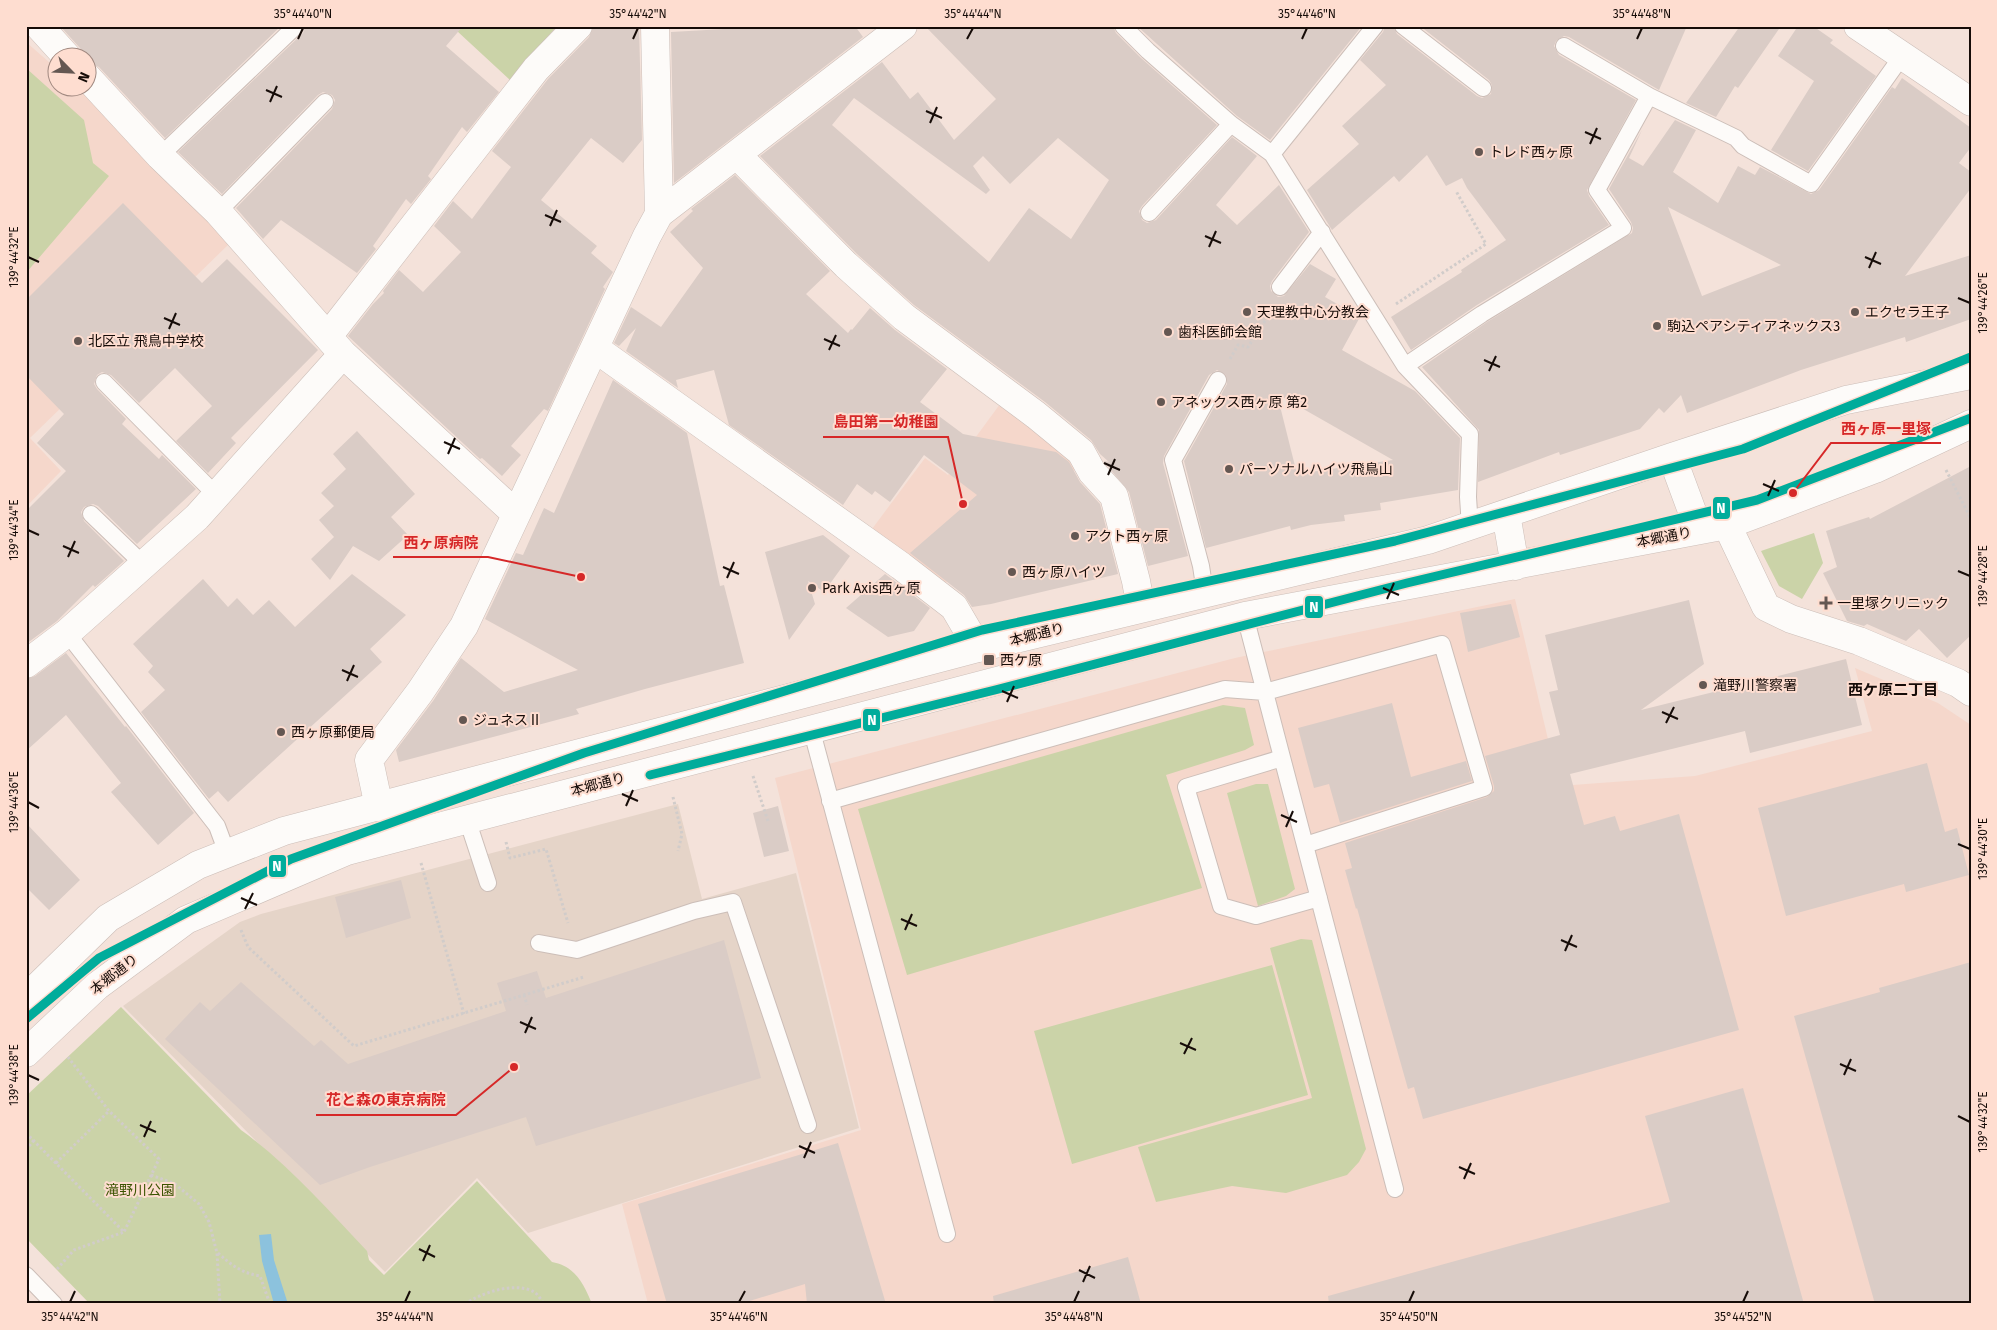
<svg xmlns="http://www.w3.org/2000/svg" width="1997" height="1330" viewBox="0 0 1997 1330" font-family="'Fira Sans','Noto Sans JP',sans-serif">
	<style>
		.built { fill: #f5d7cb }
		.medical { fill: #e5d4c8 }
		.green { fill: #cbd3a8 }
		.water { fill: #8cc2dd }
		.building { fill: #daccc6; fill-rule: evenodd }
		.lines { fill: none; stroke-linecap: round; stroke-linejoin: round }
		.service-casing { stroke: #ccbeb8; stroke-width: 18 }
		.minor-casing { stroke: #ccbeb8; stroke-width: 29 }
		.tertiary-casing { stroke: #ccbeb8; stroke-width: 29 }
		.secondary-casing { stroke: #ccbeb8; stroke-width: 29 }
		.path { stroke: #d1ccca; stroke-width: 3; stroke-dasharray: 2.5 2.5; stroke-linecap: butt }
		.service { stroke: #fdfbf9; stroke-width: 16 }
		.minor { stroke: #fdfbf9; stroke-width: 28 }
		.tertiary { stroke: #fdfbf9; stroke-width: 28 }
		.secondary { stroke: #fdfbf9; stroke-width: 28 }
		.metro-1-casing { stroke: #feddd0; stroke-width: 12 }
		.metro-1 { stroke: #00ac9b; stroke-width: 9 }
		.ticks { fill: none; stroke: #160c08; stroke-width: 2 }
		.poi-dot { fill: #645752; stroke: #feddd0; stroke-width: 2 }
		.labels { text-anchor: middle; stroke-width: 4; stroke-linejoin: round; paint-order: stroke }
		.poi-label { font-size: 14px; fill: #160c08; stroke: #feddd0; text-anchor: start }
		.street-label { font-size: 14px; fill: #160c08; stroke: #feddd0 }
		.park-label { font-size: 14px; fill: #3b5400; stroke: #feddd0 }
		.neighbourhood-label { font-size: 15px; font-weight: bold; fill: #160c08; stroke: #feddd0 }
		.leader { fill: none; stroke: #d62828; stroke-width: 2 }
		.callout-dot { fill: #d62828; stroke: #feddd0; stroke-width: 2 }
		.callout-label { font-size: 15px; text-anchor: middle; font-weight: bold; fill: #d62828; stroke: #feddd0; stroke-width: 4; stroke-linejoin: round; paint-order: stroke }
		.line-badge { stroke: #feddd0; stroke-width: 2 }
		.badge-label { font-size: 14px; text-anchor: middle; font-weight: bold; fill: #fff }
		.neatline { fill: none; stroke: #160c08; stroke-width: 2 }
		.ticks-label { font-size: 12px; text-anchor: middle; fill: #160c08 }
	</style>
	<rect width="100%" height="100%" fill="#f4e2da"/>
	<!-- built -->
	<path class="built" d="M26,42L57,69L58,88H79L230,243L30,438L61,471L26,507Z
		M1003,400L1080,465L940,588L869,533L925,458L948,475Z
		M1515,599L1559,786L1695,776L1872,731L1855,668L1938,703L1971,725V1304H648L622,1204L861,1130L775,778L1235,658Z"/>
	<!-- medical -->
	<path class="medical" d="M678,804L702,899L796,873L859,1128L528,1233L477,1178L385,1272L123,1006L240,922L261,914Z"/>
	<!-- green -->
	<path class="green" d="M462,26H557L510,80L457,31Z
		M26,68L84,120L93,163L109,176L26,273Z
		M1814,533L1823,563L1802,599L1779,586L1761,551Z
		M1223,705L1245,708L1254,745L1245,750L1166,775L1202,888L907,975L858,809Z
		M1256,784H1268L1295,889L1286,896L1258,906L1227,793Z
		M1301,939L1312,940L1366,1149L1359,1162L1347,1175L1286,1193L1232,1186L1156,1202L1138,1147L1312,1098L1270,948Z
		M1272,965L1308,1095L1072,1164L1034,1031Z
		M121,1007L241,1130C288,1164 327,1209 367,1251L369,1260L384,1275L477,1181L552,1262C575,1266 584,1284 592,1304H90L26,1238V1096Z"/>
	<!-- water -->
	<path class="water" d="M271,1234L274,1260L288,1304H274L262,1261L259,1235Z"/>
	<!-- building -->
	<path class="building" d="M60,26H281L165,138L99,67L90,63L88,58L83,56L80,48Z
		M306,26H463L446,46L499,92L467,132L462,127L428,176L431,179L411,204L406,199L373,246L376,249L357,273L281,220L263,239L236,208L332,109L335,100L332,95L323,92L318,95L222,194L178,152L303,33Z
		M593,26H639L642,140L623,163L591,138L541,200L597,246L591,253L613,272L603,287L605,289L548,411L544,409L511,446L521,455L502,476L482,458L480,459L348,336L373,304L384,293L383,291L399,270L423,292L461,252L434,226L453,201L472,219L511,167L492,151L548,79L589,37Z
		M777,26H855L863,37L674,183L671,32Z
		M925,26H1113L1116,33L1141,58L1217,125L1142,206L1139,211L1142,220L1147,223L1156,220L1232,137L1257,156L1216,205L1237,225L1279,185L1309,232L1272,281L1270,286L1271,291L1278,297L1284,296L1310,264L1336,279L1325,297L1360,317L1342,350L1415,391L1460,438L1458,490L1380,503L1381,510L1344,515L1345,521L1311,525L1291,530L1290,526L1206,548L1184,461L1227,384L1226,375L1217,370L1209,375L1164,456L1163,463L1188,556L1148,566L1129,492L1105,463L1104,461L1109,462L1100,454L1091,440L1045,402L914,305L857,254L760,156L882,62L910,99L918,92L954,140L996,99ZM854,98L986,194L990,190L973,166L983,156L1010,184L1058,138L1109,180L1071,239L1029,208L989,262L832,125ZM1277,394L1393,460L1297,474Z
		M1137,26H1362L1270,140L1237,116Z
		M1385,26H1393L1397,34L1477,96L1482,98L1491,94L1492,85L1489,80L1420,26H1687L1659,90L1569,37L1564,36L1556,41L1554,46L1559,55L1636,100L1587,190L1589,196L1609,225L1477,305L1411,350L1391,317L1462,272L1461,270L1506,240L1467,188L1462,178L1446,186L1427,155L1399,182L1394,176L1332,230L1307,190L1359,144L1342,126L1386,85L1360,60L1383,32Z
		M1740,26H1781L1738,88L1735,86L1716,117L1686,103Z
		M1798,26H1813L1833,40L1830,43L1876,76L1808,171L1771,150L1814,81L1778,56Z
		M1902,78L1971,128V147L1959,163L1971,172V188L1905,276L1971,255V319L1906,342L1905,337L1801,370L1687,413L1681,395L1664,413L1659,408L1640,429L1560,455L1559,452L1478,482L1479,430L1422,367L1487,322L1632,233L1633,228L1631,222L1609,189L1642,130L1629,158L1643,166L1675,120L1696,130L1673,172L1718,203L1738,166L1755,175L1760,167L1811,194L1819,190L1892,87L1895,89ZM1668,207L1781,265L1702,296Z
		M735,175L830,271L806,294L848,333L851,329L852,330L870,308L895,330L947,369L920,402L963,434L1056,452L1069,462L1080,482L1100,504L1118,574L991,604L972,607L964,595L910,553L977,495L924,455L890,502L875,491L872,495L857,484L843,505L729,425L714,370L676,380L678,388L626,351L636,328L619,346L614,343L631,307L661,327L703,268L670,232L693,211L691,209Z
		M123,203L202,283L227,259L318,350L231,438L236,443L208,473L176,441L212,406L175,368L139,403L111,375L102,372L97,375L94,384L97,389L126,419L122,424L159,459L162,455L196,489L137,544L98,506L93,504L84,507L81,512L84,521L124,561L95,587L93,585L57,621L26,644V511L66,471L37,443L64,414L26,375V300Z
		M613,380L687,433L720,586L724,585L744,663L645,689L576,709L579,714L399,762L396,750L433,701L461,658L504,692L578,670L485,619L516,553L523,555L544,508L554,513Z
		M357,431L415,494L391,517L408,535L379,561L353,546L330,580L311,559L334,537L319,520L334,506L321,493L346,469L333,454Z
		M1971,466V635L1947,658L1919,629L1906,641L1867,624L1864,626L1847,621L1823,573L1837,567L1826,531L1869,517L1870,519Z
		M823,535L850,556L824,592L808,581L815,604L789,640L765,552Z
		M352,574L406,615L370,649L382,662L228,802L218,791L209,799L141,712L165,690L148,672L153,666L133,644L203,579L228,607L237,598L253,615L269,600L295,627Z
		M885,574L930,608L914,631L888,637L846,608Z
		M1689,600L1704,664L1641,710L1846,659L1862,725L1750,753L1745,731L1570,774L1584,825L1615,816L1620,831L1679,814L1739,1030L1423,1119L1414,1087L1408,1089L1357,908L1356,909L1345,870L1352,868L1345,843L1487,797L1494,791V786L1485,756L1560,735L1549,692L1558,690L1545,635Z
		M1511,604L1520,637L1468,652L1460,613Z
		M66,653L125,727L126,726L194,813L158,845L111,792L121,783L66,715L26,751V679L35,676Z
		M1392,703L1411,777L1466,761L1472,781L1340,823L1329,784L1314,788L1298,728Z
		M1927,763L1945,832L1957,828L1969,875L1906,892L1904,884L1786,916L1758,808Z
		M778,806L789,851L764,857L753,813Z
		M26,823L80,880L49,910L26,887Z
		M401,880L411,918L346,938L335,897Z
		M724,940L761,1078L536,1146L526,1117L370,1167L320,1185L165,1039L200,1002L210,1011L241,982L314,1046L321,1040L348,1064L506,1011L497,983L537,971L546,998Z
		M1971,962L1970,1304H1875L1794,1016L1880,992L1879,988Z
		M1743,1088L1804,1304H1329L1328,1296L1670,1202L1645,1116Z
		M838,1143L886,1304H807L805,1284L740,1304H667L638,1204Z
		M1128,1257L1141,1304H994L993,1296Z"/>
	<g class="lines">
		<!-- service casing -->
		<g class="service-casing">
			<path id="service" d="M1123,26L1148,51L1231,124L1272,154L1405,366L1470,434L1468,497L1470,527
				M1403,26L1483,88
				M1649,96L1736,138L1743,146L1811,184L1902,56
				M1272,154L1375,26
				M160,156L296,26
				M218,212L325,102
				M1149,213L1231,124
				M1280,287L1322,232
				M1405,366L1482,314L1623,228L1597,190L1649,96L1564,46
				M104,382L216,495
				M91,514L144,565
				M1205,592L1201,566L1173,460L1218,380
				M1245,616L1395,1189
				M67,633L217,826L227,853
				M811,728L947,1234
				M1282,758L1186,787L1221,906L1256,916L1319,898
				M830,801L1225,689L1265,692L1442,644L1484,788L1305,845
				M467,819L488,883
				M539,943L577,950L694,911L733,902L808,1125
				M26,1275L54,1304"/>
		</g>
		<!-- minor casing -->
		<g class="minor-casing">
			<path id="minor" d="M39,26L68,58
				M655,26L659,214
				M88,78L160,156L218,212L343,354L516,514
				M737,155L846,265L904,317L1036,415L1081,452L1092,472L1114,496L1136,581L1141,608
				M329,335L536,69L578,26
				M596,349L901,566L954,607L978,648
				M1727,525L1766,607L1791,619L1859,641L1958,683L1971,692
				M26,664L67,633L197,517L343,354
				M379,807L369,760L420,692L464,626L647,236L659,214L903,26"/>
		</g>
		<!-- tertiary casing -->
		<g class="tertiary-casing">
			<path id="tertiary" d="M1858,26L1971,102"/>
		</g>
		<!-- secondary casing -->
		<g class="secondary-casing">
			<path id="secondary" d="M1672,457L1699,530
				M1506,514L1515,566
				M26,998L108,918L198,865L284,831L978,648L1428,540L1672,457L1846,400L1971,375
				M26,1053L97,986L186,920L347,851L1245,616L1727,525L1875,469L1971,424"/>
		</g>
		<!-- path -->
		<path class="path" d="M1396,304L1486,244L1456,191
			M1230,359L1238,345L1248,347L1272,310
			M1946,470L1971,519
			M753,776L768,821
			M673,797L682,834L678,851
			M506,842L510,858L546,849L568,923
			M421,863L464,1014
			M241,930L248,947L354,1046L584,977
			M524,995L527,1005
			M26,1133L124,1232L159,1159L109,1111L68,1057
			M26,1150L34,1140
			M56,1163L109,1111
			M151,1175L175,1184L199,1204L209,1222L217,1253L220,1304
			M218,1253C231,1265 242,1273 260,1276L270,1304
			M57,1269L74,1250L124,1232
			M465,1304C481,1293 515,1281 534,1292C538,1294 541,1300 544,1304"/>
		<!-- service -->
		<use href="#service" class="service"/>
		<!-- minor -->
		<use href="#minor" class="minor"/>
		<!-- tertiary -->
		<use href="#tertiary" class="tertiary"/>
		<!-- secondary -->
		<use href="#secondary" class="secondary"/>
		<!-- metro-1 casing -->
		<g class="metro-1-casing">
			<path id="metro-1" d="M650,775L995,690L1407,583L1757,500L1971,418
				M26,1019L99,958L291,859L584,753L982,630L1395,541L1743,449L1971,357"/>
		</g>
		<!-- metro-1 -->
		<use href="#metro-1" class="metro-1"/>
	</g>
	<!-- ticks -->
	<path class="ticks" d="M298,39L303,28M633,39L638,28M967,39L973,28M1302,39L1307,28M1637,39L1642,28M266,90L282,97M270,102L277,86M926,111L942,118M930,123L937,107M1585,132L1601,139M1590,144L1597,128M545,215L561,222M550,226L557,210M1205,236L1221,243M1209,247L1216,231M28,257L39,262M1865,257L1881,264M1869,268L1876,252M1958,298L1970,303M164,318L180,325M169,329L176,313M824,339L840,346M829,350L836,335M1484,360L1500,367M1489,371L1496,356M444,442L460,449M448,454L455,438M1104,463L1120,470M1108,475L1115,459M1763,484L1779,491M1768,496L1775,480M28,530L39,535M63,546L79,553M68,557L75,541M723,567L739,574M1958,571L1970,576M727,578L734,562M1383,588L1399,595M1387,599L1394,583M342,670L358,677M347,681L354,665M1002,691L1018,698M1007,702L1014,686M1662,712L1678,719M1666,723L1674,707M622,794L638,801M28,802L39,808M626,806L633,790M1281,815L1297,822M1286,827L1293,811M1958,844L1970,849M241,898L257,905M245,909L253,893M901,919L917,926M905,930L912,914M1561,940L1577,947M1565,951L1572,935M520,1022L536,1029M525,1033L532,1017M1180,1043L1196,1050M1184,1054L1192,1038M1840,1064L1856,1071M28,1075L39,1080M1844,1075L1851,1059M1958,1116L1970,1122M140,1125L156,1132M144,1137L151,1121M799,1146L815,1153M804,1158L811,1142M1459,1167L1475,1174M1464,1179L1471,1163M419,1249L435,1257M423,1261L430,1245M1079,1270L1095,1278M1083,1282L1090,1266M70,1302L75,1291M405,1302L410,1291M739,1302L745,1291M1074,1302L1079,1291M1409,1302L1414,1291M1743,1302L1748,1291"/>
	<!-- markers -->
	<g class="poi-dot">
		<circle cx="1479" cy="152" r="5"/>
		<circle cx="1247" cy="312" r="5"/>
		<circle cx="1855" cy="312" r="5"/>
		<circle cx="1657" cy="326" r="5"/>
		<circle cx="1168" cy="332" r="5"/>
		<circle cx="78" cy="341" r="5"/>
		<circle cx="1161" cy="402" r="5"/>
		<circle cx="1229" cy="469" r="5"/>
		<circle cx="1075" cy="536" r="5"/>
		<circle cx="1012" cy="572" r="5"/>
		<circle cx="812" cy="588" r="5"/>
		<path d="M1823.5 595.5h5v5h5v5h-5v5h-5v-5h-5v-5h5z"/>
		<rect x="983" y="654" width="12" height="12" rx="2.5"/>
		<circle cx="1703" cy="685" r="5"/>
		<circle cx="463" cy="720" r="5"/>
		<circle cx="281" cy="732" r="5"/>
	</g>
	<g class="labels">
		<!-- poi labels -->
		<g class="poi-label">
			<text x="1489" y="157">トレド西ヶ原</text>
			<text x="1257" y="317">天理教中心分教会</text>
			<text x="1865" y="317">エクセラ王子</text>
			<text x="1667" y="331">駒込ペアシティアネックス3</text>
			<text x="1178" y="337">歯科医師会館</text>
			<text x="88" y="346">北区立 飛鳥中学校</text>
			<text x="1171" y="407">アネックス西ヶ原 第2</text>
			<text x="1239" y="474">パーソナルハイツ飛鳥山</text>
			<text x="1085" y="541">アクト西ヶ原</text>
			<text x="1022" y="577">西ヶ原ハイツ</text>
			<text x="822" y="593">Park Axis西ヶ原</text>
			<text x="1837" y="608">一里塚クリニック</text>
			<text x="1000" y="665">西ケ原</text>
			<text x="1713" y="690">滝野川警察署</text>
			<text x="473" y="725">ジュネスⅡ</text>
			<text x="291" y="737">西ヶ原郵便局</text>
		</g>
		<!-- street labels -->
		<g class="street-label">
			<text transform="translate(1664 537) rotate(-11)" y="5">本郷通り</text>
			<text transform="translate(1037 634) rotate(-14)" y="5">本郷通り</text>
			<text transform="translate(598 784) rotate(-15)" y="5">本郷通り</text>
			<text transform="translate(114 974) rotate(-38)" y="5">本郷通り</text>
		</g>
		<!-- park labels -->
		<g class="park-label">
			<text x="140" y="1195">滝野川公園</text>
		</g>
		<!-- neighbourhood labels -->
		<g class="neighbourhood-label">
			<text x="1893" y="695">西ケ原二丁目</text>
		</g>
	</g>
	<!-- callouts -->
	<path class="leader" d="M963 504L948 437H823M1793 493L1831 443H1941M581 577L488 557H393M514 1067L456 1115H316"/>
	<g class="callout-dot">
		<circle cx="963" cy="504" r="5"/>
		<circle cx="1793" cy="493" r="5"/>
		<circle cx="581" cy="577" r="5"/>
		<circle cx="514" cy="1067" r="5"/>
	</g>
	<g class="callout-label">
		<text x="886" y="427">島田第一幼稚園</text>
		<text x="1886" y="434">西ヶ原一里塚</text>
		<text x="441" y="548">西ヶ原病院</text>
		<text x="386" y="1105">花と森の東京病院</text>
	</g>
	<g class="line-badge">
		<rect x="1712" y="496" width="19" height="24" rx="5" fill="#00ac9b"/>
		<rect x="1304" y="595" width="20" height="24" rx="5" fill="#00ac9b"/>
		<rect x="862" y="708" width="19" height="24" rx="5" fill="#00ac9b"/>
		<rect x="268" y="854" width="19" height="24" rx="5" fill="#00ac9b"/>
	</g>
	<g class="badge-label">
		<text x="1721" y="513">N</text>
		<text x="1314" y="612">N</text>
		<text x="872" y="725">N</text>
		<text x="277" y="871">N</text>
	</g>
	<!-- border -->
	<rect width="1997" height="1330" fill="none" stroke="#feddd0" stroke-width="55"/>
	<!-- north arrow -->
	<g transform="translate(72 72) rotate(114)"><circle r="24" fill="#feddd0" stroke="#a18980"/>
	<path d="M0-4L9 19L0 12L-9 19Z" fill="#645752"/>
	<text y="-8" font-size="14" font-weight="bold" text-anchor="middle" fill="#160c08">N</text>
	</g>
	<rect x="28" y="28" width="1942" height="1274" class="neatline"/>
	<g class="ticks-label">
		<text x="303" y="18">35°44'40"N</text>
		<text x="638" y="18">35°44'42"N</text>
		<text x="973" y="18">35°44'44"N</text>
		<text x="1307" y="18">35°44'46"N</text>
		<text x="1642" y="18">35°44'48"N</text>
		<text transform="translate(14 257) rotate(-90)" y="4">139°44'32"E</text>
		<text transform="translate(1983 303) rotate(-90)" y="4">139°44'26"E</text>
		<text transform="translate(14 530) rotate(-90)" y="4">139°44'34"E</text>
		<text transform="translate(1983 576) rotate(-90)" y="4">139°44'28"E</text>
		<text transform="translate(14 802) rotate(-90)" y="4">139°44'36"E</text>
		<text transform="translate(1983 849) rotate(-90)" y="4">139°44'30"E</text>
		<text transform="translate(14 1075) rotate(-90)" y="4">139°44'38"E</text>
		<text transform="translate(1983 1122) rotate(-90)" y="4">139°44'32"E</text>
		<text x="70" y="1321">35°44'42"N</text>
		<text x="405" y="1321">35°44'44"N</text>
		<text x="739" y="1321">35°44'46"N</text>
		<text x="1074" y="1321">35°44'48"N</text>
		<text x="1409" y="1321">35°44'50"N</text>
		<text x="1743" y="1321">35°44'52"N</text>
	</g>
</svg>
